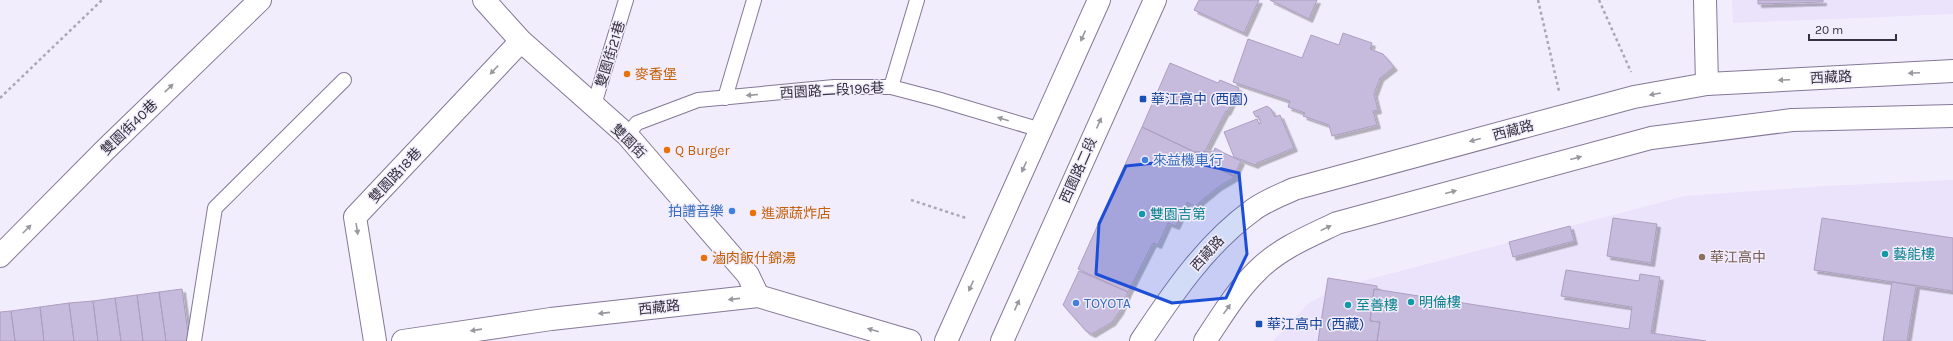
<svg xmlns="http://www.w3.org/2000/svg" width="1953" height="341" viewBox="0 0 1953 341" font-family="Karla,'Noto Sans TC',sans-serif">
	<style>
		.built { fill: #ebe2fb }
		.building { fill: #c7bbdd; stroke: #ac9fc0; filter: url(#shadow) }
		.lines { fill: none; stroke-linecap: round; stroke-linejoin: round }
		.service-casing { stroke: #847897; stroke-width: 16 }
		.minor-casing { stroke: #847897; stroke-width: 24 }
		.tertiary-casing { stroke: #847897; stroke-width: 24 }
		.secondary-casing { stroke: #847897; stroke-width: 24 }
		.path { stroke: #aca7b6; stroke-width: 2.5; stroke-dasharray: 3 3; stroke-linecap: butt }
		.service { stroke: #fff; stroke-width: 14 }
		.minor { stroke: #fff; stroke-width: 22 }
		.tertiary { stroke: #fff; stroke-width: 22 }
		.secondary { stroke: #fff; stroke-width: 22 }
		.oneway { fill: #9a989e }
		.marked { fill: #1d4ed8; fill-opacity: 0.2; stroke: #1d4ed8; stroke-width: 3; stroke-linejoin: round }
		.food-dot { fill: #e8710a; stroke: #f2edfc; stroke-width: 1.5 }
		.transit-dot { fill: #1a4fb4; stroke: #f2edfc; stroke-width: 1.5 }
		.shop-dot { fill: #3f7fe0; stroke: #f2edfc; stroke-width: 1.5 }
		.culture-dot { fill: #0f9aa8; stroke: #f2edfc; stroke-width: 1.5 }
		.education-dot { fill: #8d6e63; stroke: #f2edfc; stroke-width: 1.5 }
		.labels { text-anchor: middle; stroke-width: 3; stroke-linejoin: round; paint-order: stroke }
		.street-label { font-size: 14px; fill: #36313e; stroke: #f2edfc }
		.food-label { font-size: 14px; fill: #c56008; stroke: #f2edfc; text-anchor: start }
		.transit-label { font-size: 14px; fill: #164399; stroke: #f2edfc; text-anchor: start }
		.shop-label { font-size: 14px; fill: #366cbe; stroke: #f2edfc; text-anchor: start }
		.culture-label { font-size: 14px; fill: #0d838f; stroke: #f2edfc; text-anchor: start }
		.education-label { font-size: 14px; fill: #785e54; stroke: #f2edfc; text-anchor: start }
	</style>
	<defs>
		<filter id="shadow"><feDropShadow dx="3.5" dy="3.5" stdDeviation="0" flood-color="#0004"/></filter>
	</defs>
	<rect width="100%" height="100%" fill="#f2edfc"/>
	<!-- built -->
	<path class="built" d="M1732,0H1953V14L1733,23Z
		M1953,180V341H1273L1309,303L1324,295L1327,278L1359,282L1685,196L1826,186Z"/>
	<!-- building -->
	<path class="building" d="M1199,0H1259L1244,33L1194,10Z
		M1270,0H1317L1309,19Z
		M1758,0H1823V2L1758,4Z
		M1343,33L1372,43L1370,49L1383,54L1394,67L1380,78L1374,94L1378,110L1373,111L1377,125L1332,136L1329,125L1303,116L1305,113L1288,107L1290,101L1233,82L1248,39L1302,58L1311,35L1339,45Z
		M1170,63L1218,83L1220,80L1239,88L1227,112L1226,111L1205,151L1195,152L1142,127Z
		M1267,106L1271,109L1275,117L1280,115L1294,148L1257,163L1255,165L1234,157L1224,132L1257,119L1259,124L1261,123L1258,116L1256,117L1253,112Z
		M1142,127L1217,163L1215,167L1235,177L1218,187L1195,206L1187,202L1176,226L1168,223L1158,245L1153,243L1128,292L1078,269Z
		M1215,148L1222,152L1217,163L1195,152L1214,151Z
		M1222,152L1241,161L1234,176L1215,167Z
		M1613,218L1657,224L1651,263L1607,256Z
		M1822,218L1953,238V291L1814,270Z
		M1570,226L1574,241L1513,257L1509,242Z
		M1566,270L1639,281L1640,274L1660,277L1651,333L1706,341H1377L1380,322L1370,321L1374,289L1629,329L1632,307L1561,296Z
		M1079,271L1128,292L1120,311L1112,322L1092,334L1086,331L1063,305Z
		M1328,278L1377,286V290L1374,289L1370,321L1380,322L1377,341H1318Z
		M1892,282L1916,286L1907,341H1883Z
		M182,289L189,341H166L159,292Z
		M159,292L166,341H143L137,295Z
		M137,295L143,341H121L115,298Z
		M115,298L121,341H98L93,301Z
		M93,301L98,341H74L69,303Z
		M69,303L74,341H44L40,307Z
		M40,307L44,341H15L11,311Z
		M11,311L15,341H0V312Z"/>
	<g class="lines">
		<!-- service casing -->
		<g class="service-casing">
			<path id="service" d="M891,87L917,0
				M725,98L754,0
				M593,108L626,0
				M627,135L637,123L698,100L834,87H891L937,99L1041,130
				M194,341L215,208L344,80"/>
		</g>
		<!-- minor casing -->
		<g class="minor-casing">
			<path id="minor" d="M484,0L521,41L627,135L748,275L758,296
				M1705,0L1707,84
				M0,256L105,150L260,0
				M375,341L355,217L521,41"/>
		</g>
		<!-- tertiary casing -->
		<g class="tertiary-casing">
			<path id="tertiary" d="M403,341L551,319L758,296L910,341
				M1141,341C1173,293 1206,244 1253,210C1265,201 1281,195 1294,189L1634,97L1707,84L1953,71
				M1205,341C1221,317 1237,290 1258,270C1280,248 1310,236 1337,223L1651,138L1792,120L1953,116"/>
		</g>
		<!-- secondary casing -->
		<g class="secondary-casing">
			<path id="secondary" d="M946,341L1099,0
				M1002,341L1155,0"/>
		</g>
		<!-- path -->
		<path class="path" d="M1538,0L1559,91
			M1599,0L1631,72
			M0,98L102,0
			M911,200L966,218"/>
		<!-- service -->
		<use href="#service" class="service"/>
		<!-- minor -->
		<use href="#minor" class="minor"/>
		<!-- tertiary -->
		<use href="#tertiary" class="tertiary"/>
		<!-- secondary -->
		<use href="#secondary" class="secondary"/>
	</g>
	<!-- one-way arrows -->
	<defs><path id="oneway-solid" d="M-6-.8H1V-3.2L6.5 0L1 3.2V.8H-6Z"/></defs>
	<g class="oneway">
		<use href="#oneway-solid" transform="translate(1083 36) rotate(114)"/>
		<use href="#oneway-solid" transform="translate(494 70) rotate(133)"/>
		<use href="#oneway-solid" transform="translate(1914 73) rotate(177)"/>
		<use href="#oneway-solid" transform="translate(1784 80) rotate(177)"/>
		<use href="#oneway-solid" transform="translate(169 88) rotate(-44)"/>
		<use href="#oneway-solid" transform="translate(1655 94) rotate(170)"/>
		<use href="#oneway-solid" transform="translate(752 95) rotate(175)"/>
		<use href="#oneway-solid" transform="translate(1003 119) rotate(-163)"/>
		<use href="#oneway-solid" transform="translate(1099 123) rotate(-66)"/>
		<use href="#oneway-solid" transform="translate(1475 140) rotate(165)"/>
		<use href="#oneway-solid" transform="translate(1576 158) rotate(-15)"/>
		<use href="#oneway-solid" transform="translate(1024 167) rotate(114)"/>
		<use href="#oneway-solid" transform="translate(1451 192) rotate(-15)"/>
		<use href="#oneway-solid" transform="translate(1326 228) rotate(-26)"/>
		<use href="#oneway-solid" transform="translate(27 229) rotate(-45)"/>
		<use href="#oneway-solid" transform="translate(357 229) rotate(81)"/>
		<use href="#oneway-solid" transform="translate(971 286) rotate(114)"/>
		<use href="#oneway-solid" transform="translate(734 299) rotate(174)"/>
		<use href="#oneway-solid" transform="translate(1017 305) rotate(-66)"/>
		<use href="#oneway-solid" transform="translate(1227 309) rotate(-54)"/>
		<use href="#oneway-solid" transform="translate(604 313) rotate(174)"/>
		<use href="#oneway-solid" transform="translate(476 330) rotate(172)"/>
		<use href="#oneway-solid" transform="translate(873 330) rotate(-164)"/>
	</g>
	<!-- marked area -->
	<path class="marked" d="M1183,160L1239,173L1247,254L1226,298L1172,303L1096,274L1099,224L1126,166Z"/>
	<!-- markers -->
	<g class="food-dot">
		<circle cx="627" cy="74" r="4"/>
		<circle cx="667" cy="150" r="4"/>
		<circle cx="753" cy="213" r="4"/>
		<circle cx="704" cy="258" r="4"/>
	</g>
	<g class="transit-dot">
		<rect x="1139" y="95" width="8" height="8" rx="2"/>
		<rect x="1255" y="320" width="8" height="8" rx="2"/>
	</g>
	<g class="shop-dot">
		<circle cx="1145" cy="160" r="4"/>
		<circle cx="732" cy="211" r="4"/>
		<circle cx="1076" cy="303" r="4"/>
	</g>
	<g class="culture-dot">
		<circle cx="1142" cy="214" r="4"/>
		<circle cx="1885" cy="254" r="4"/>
		<circle cx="1411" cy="302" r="4"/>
		<circle cx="1348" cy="305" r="4"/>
	</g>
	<circle class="education-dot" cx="1702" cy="257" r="4"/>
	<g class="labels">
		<!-- street labels -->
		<g class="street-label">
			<text transform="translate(610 54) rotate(-73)" y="5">雙園街21巷</text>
			<text transform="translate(1831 77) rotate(-3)" y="5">西藏路</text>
			<text transform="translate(832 90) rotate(-3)" y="5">西園路二段196巷</text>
			<text transform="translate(129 127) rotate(-44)" y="5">雙園街40巷</text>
			<text transform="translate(1513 130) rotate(-15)" y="5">西藏路</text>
			<text transform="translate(629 141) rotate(45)" y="5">雙園街</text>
			<text transform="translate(1078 170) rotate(-66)" y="5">西園路二段</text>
			<text transform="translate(395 175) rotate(-47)" y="5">雙園路18巷</text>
			<text transform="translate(1207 253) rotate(-48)" y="5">西藏路</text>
			<text transform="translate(659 307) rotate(-6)" y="5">西藏路</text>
		</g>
		<!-- food labels -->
		<g class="food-label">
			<text x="635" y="79">麥香堡</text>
			<text x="675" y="155">Q Burger</text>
			<text x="761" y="218">進源蔬炸店</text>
			<text x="712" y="263">滷肉飯什錦湯</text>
		</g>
		<!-- transit labels -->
		<g class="transit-label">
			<text x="1151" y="104">華江高中 (西園)</text>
			<text x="1267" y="329">華江高中 (西藏)</text>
		</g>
		<!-- shop labels -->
		<g class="shop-label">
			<text x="1153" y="165">來益機車行</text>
			<text x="724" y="216" text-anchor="end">拍譜音樂</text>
			<text x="1084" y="308">TOYOTA</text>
		</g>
		<!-- culture labels -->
		<g class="culture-label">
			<text x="1150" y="219">雙園吉第</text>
			<text x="1893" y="259">藝能樓</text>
			<text x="1419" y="307">明倫樓</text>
			<text x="1356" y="310">至善樓</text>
		</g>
		<!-- education labels -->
		<g class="education-label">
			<text x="1710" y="262">華江高中</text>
		</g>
	</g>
	<!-- scale -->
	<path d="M1809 34v6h87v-6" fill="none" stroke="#36313e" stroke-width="2"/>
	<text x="1815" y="34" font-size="12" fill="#36313e" stroke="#f2edfc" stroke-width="3" paint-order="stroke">20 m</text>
</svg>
